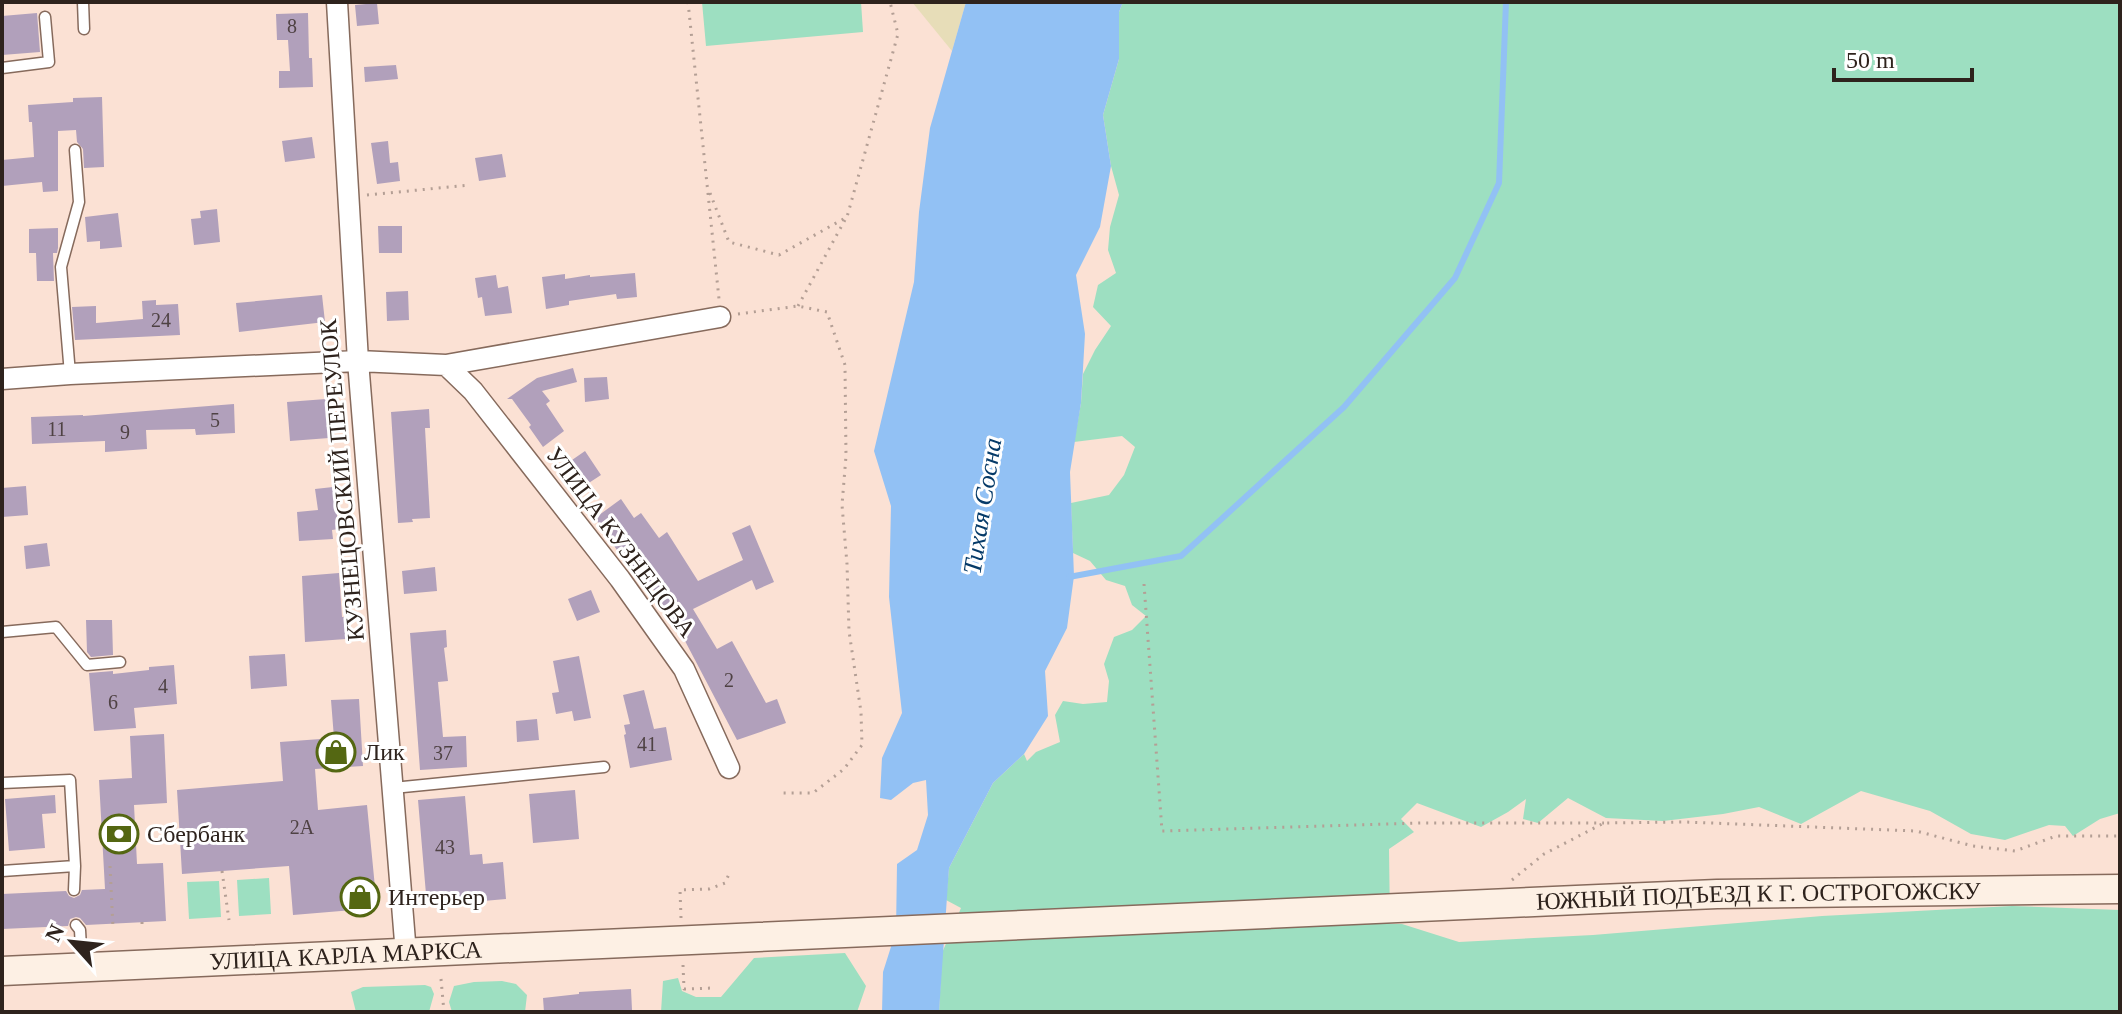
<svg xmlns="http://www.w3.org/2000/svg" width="2122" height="1014" viewBox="0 0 2122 1014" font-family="'Times New Roman',serif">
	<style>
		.green { fill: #9ddfc1 }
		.sand { fill: #e7ddb8 }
		.water { fill: #92c1f4 }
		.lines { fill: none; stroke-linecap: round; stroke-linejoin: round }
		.stream { stroke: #92c1f4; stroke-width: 6 }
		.building { fill: #b1a0bb }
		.service-casing { stroke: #866a5c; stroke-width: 13 }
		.minor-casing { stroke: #866a5c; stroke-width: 23 }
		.secondary-casing { stroke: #866a5c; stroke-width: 31 }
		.path { stroke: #b49f95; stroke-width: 3; stroke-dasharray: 2 6; stroke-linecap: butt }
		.service { stroke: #fff; stroke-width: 10 }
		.minor { stroke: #fff; stroke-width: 20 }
		.secondary { stroke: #fdf0e4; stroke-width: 28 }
		.labels { text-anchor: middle; stroke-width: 6; stroke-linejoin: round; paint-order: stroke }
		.number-label { font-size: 20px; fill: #4f4244 }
		.street-label { font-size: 24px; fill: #2e231d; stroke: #fff }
		.poi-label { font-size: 24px; fill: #2e231d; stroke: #fff; text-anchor: start }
		.water-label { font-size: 26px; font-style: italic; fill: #063b69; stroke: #fff }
	</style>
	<rect width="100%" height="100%" fill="#fbe1d4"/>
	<!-- green -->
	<path class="green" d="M702,2H861L863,32L706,46Z
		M1123,2H2120V813L2100,819L2073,836L2065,826L2049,825L2005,840L1971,834L1930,811L1861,791L1801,824L1759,807L1723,814L1663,821L1606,818L1568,798L1538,823L1523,819L1526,799L1508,812L1481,827L1417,803L1401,819L1414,832L1389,849L1390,924H1402L1459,942L1593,935L1822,916L2012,906L2120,910V1012H939L942,953L961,908L946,900L949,868L993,783L1024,754L1027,761L1036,752L1060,742L1055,715L1063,701L1083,704L1107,702L1109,681L1104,664L1114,637L1132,630L1146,616L1132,605L1125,586L1106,580L1090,561L1073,553L1071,503L1109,495L1124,475L1135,447L1122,436L1074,442L1081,403L1083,374L1095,350L1111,326L1093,307L1098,285L1116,273L1108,250L1110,227L1119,195L1111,166L1103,115L1119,59V12Z
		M269,878L271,914L239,916L237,880Z
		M219,881L221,917L189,919L187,882Z
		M845,953L866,986L857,1012H661L663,981L678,978L682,991L696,997H721L754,958Z
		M502,981L516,984L527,995L525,1012H452L449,1002L454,986L474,982Z
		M425,985L431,987L434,994L429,1012H356L351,992L363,987Z"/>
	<!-- sand -->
	<path class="sand" d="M912,2H966L952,51Z"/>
	<!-- water -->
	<path class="water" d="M966,2H1123L1119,12V59L1103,115L1111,166L1100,227L1076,275L1085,334L1081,403L1070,472L1074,576L1067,628L1045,671L1048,716L1024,754L993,783L949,868L939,1012H882L883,972L896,931L897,864L917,850L928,815L926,780L913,783L891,800L880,798L882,758L902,713L889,597L891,506L874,451L914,282L919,212L930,128Z"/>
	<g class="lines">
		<!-- stream -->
		<path class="stream" d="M1069,577L1181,556L1344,407L1455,278L1499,183L1506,2"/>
	</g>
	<!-- building -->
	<path class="building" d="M377,3L379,24L357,26L355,5Z
		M37,13L40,52L2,55V16Z
		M308,13L309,58H312L313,87L279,88V71H290L288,40H277L276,14Z
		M396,65L398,79L365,82L364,67Z
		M102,97L104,167L84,168L83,149L77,142L76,130L58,131V191L43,192L42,182L2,186V160L34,157L32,122H29L28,105L73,102V98Z
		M312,137L315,158L285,162L282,141Z
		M388,141L390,163L398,162L400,181L377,184L371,143Z
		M502,154L506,177L479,181L475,158Z
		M217,209L220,242L194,245L191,219L201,218L200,211Z
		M118,213L122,247L100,249V241L87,242L85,217Z
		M378,226H402V253H379Z
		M58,228V248L57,253H53L54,281H37L36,253H29V229Z
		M635,273L637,297L617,299L616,294L569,301V305L546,309L542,277L565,274V279L590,275V277Z
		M496,275L498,288L508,286L512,313L485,316L482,297L478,298L475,278Z
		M408,291L409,320L387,321L386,292Z
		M322,295L325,322L239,332L236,303Z
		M156,300V305L178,304L180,335L75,340L72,307L96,306V323L143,319L142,301Z
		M573,368L577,382L542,391L550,401L546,404L564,431L543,447L529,427L531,425L512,399H507L537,378Z
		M607,377L609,399L585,402L584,378Z
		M326,399L329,438L290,441L287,402Z
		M234,404L235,433L196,435L195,429L146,430L147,449L105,452V441L32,444L31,417L83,415V416Z
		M429,409L430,428H425L430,518L412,519L413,522L398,523L391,412Z
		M585,451L601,475L575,492L559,469Z
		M26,486L28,515L2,517V488Z
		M333,487L339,529L332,530L333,539L299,541L297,512L318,510L315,489Z
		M621,499L634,518L641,513L659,538L667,532L698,581L743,560L732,533L750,525L774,582L756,590L752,580L693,609L717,649L732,641L766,703L777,699L786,723L737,740L684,639L650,584L646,587L623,550L619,553L595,518Z
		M47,543L50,566L26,569L24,546Z
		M435,567L437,591L404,594L402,571Z
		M339,573L342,617H345L346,639L305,642L302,576Z
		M591,590L600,612L577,621L568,599Z
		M86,620H112L113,655L91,657L87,652Z
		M446,630L447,647L444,648L448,681L438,682L443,737L466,736L467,767L420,770L410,633Z
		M285,654L287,686L251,689L249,656Z
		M579,656L591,718L574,721L572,711L556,714L552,693L559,692L553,661Z
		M174,665L177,704L134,708L136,728L94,731L89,673L113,671V674L149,670V667Z
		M644,690L654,729L666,727L672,760L630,768L624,735L626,734L624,725L630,724L623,695Z
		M359,699L363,766L315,769L318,810L367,805L377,908L293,915L289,866L182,874L177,790L283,781L280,742L334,738L331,700Z
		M537,719L539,740L517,742L516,721Z
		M164,734L167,803L134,805L137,864L163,863L166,921L86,925L80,918L76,917L70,919L68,926L2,929V894L66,891L69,896L74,898L80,895L82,890L105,889L99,780L132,778L130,736Z
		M575,790L579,839L533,843L529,794Z
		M55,795L56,813L42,814L45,848L9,851L5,799Z
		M465,796L470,855L482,854L483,864L503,862L506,899L427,906L418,800Z
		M631,989L632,1010L544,1012L543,998L579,994V992Z"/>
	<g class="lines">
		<!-- service casing -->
		<g class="service-casing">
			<path id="service" d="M83,2L84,29
				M2,68L49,62L45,17
				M70,374L61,267L79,202L75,150
				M2,632L56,627L87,665L120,662
				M2,783L70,780L75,866L2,871
				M393,788L604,767
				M74,890L75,866
				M76,925L80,930L82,966"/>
		</g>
		<!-- minor casing -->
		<g class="minor-casing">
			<path id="minor" d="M337,2L358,361L406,954
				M446,365L473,391L620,579L684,669L729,768
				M2,379L70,374L358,361L446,365L720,317"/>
		</g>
		<!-- secondary casing -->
		<g class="secondary-casing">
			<g id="secondary">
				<path id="s1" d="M2,971L1599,899L1717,894L2120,889"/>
			</g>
		</g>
		<!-- path -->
		<path class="path" d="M688,2L719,299
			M710,193L729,242L779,255L847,217L898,34L890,2
			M367,195L470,185
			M798,306L846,218
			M738,314L798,306L827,312L845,365L846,456L842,505L847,564L849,631L861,712L862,745L844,769L813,793H782
			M1144,584L1162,831L1422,823H1604
			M110,866L113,928
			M222,871L229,920
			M1512,880L1544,854L1604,823L1685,822L1916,831L1973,846L2015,851L2056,836H2120
			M681,918L680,890L709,889L725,883L729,874
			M142,922V926
			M683,965L684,989L713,988
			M441,979L444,1012"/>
		<!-- service -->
		<use href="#service" class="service"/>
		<!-- minor -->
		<use href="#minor" class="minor"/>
		<!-- secondary -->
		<use href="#secondary" class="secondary"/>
	</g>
	<!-- icons -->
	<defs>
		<g id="shop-ring" transform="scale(2)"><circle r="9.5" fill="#fff" stroke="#546712" stroke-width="1.5"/><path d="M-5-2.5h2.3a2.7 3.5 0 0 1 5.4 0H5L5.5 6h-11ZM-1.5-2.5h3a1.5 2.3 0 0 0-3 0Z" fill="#546712"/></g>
		<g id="bank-ring" transform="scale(2)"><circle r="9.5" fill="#fff" stroke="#546712" stroke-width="1.5"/><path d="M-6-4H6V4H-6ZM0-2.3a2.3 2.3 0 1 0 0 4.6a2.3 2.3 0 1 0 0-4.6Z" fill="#546712"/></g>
	</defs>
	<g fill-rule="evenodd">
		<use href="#shop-ring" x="336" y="752"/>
		<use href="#bank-ring" x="119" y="834"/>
		<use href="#shop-ring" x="360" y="897"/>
	</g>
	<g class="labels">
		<!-- number labels -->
		<g class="number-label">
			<text x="292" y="33">8</text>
			<text x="161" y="327">24</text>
			<text x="215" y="427">5</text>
			<text x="57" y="436">11</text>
			<text x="125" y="439">9</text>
			<text x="729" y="687">2</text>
			<text x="163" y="693">4</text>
			<text x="113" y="709">6</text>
			<text x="647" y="751">41</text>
			<text x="443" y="760">37</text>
			<text x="302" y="834">2А</text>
			<text x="445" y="854">43</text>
		</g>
		<!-- street labels -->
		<g class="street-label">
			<text transform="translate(342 480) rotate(-95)" y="8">КУЗНЕЦОВСКИЙ ПЕРЕУЛОК</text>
			<text transform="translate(621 542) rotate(53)" y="8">УЛИЦА КУЗНЕЦОВА</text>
			<text dy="8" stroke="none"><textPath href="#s1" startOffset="1758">ЮЖНЫЙ ПОДЪЕЗД К Г. ОСТРОГОЖСКУ</textPath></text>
			<text dy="8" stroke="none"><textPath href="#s1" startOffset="344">УЛИЦА КАРЛА МАРКСА</textPath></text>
		</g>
		<!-- poi labels -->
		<g class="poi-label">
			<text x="364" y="760">Лик</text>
			<text x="147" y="842">Сбербанк</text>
			<text x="388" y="905">Интерьер</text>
		</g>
		<!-- water labels -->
		<g class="water-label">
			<text transform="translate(982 506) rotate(-81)" y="9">Тихая Сосна</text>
		</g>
	</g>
	<!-- border -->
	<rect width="2122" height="1014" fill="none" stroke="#2e231d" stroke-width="8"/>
	<!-- north arrow -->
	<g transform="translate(72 942) rotate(297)" stroke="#ffffff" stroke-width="6" paint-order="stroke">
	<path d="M0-6L14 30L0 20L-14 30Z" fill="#2e231d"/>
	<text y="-12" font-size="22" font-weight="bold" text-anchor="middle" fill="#2e231d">N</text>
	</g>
	<!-- scale -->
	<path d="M1834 68v12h138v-12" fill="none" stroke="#2e231d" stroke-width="4"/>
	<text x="1846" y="68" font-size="24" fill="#2e231d" stroke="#ffffff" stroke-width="6" paint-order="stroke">50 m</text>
</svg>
